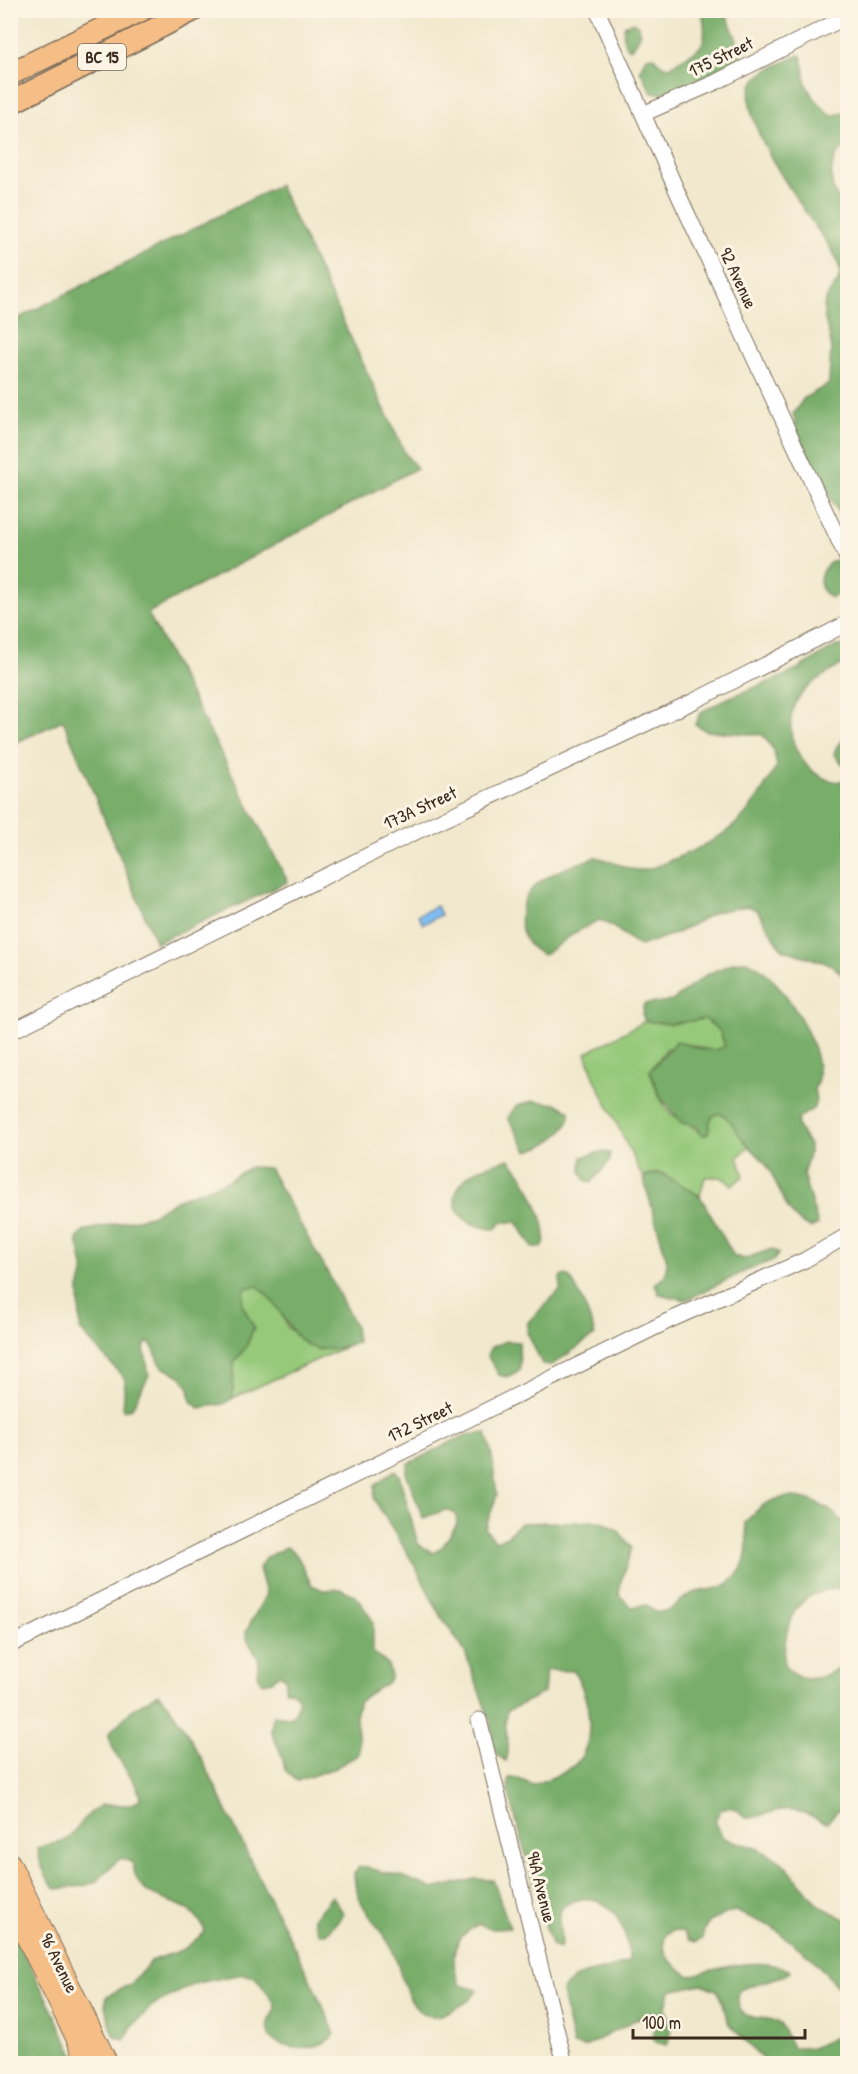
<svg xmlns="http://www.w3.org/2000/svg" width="858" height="2074" viewBox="0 0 858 2074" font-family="'Patrick Hand',sans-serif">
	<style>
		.green { fill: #96c97a; stroke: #687a4c; stroke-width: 1.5 }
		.forest { fill: #78ad6a; stroke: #5a6c44; stroke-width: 1.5 }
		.water { fill: #7fbdf3; stroke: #5d7488; stroke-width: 1.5 }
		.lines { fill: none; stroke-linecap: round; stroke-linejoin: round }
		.minor-casing { stroke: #7b6c5b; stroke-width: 17 }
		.major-casing { stroke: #7b6c5b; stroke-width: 22 }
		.highway-casing { stroke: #7b6c5b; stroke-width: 25 }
		.minor { stroke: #fff; stroke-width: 15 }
		.major { stroke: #f6be87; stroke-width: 20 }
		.highway { stroke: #f6be87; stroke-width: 22 }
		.labels { text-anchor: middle; stroke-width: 6; stroke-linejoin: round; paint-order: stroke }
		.shield { fill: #fcf5e5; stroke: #75675a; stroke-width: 1.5 }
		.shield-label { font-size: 16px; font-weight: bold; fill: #3b2a1e }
		.street-label { font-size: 18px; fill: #3b2a1e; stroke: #fcf5e5 }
	</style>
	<rect width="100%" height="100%" fill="#fcf5e5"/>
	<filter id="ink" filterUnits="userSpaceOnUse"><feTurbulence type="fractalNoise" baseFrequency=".0167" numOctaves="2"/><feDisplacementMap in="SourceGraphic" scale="12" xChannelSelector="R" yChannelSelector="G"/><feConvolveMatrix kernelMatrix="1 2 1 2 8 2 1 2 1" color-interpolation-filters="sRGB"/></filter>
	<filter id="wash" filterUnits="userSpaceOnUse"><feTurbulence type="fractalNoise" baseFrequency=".008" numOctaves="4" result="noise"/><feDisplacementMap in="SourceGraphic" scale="24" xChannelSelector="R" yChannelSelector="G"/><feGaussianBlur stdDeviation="1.35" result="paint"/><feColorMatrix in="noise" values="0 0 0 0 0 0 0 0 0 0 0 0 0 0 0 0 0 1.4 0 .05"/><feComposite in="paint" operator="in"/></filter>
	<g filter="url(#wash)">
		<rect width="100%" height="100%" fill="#f1e8cd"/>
		<!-- green -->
		<path class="green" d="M705,1019L720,1031L725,1046C712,1054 705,1048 692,1045C685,1044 675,1047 667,1048L650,1071C655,1086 661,1107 675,1117C685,1125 694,1124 702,1135H707C711,1123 707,1116 720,1113L729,1118L750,1146L738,1157L744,1176L732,1185L721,1177H705L700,1196L661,1173L646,1175L644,1180L594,1077L586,1053L645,1021L670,1024Z
			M258,1286L275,1300L288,1328L319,1350L345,1347L233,1398L234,1362L246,1347L254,1327L242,1304L245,1288Z"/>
		<!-- forest -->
		<path class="forest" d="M702,11H725L743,55C724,78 682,95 652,93L640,70L646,57L653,56L661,65L670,67C700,46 710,52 702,11Z
			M633,22L639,26C641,37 638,41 630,49C622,42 622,36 625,25Z
			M800,55C806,64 803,73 806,84C811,96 822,107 831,116L847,112V146C826,155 826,198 848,206L847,528L800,441L793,414L804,398L829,384C829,371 831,359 831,347C831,334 822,319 824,306C825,292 842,285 840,270C837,254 824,239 815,226C796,198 739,120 751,87C757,71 785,62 800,55Z
			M279,185L406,455L417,468L148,613L288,882L156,943L63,720L11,745V322Z
			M836,560C854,574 849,588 831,598C814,589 818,566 836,560Z
			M847,645V662C828,673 800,686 793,709C782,743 811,787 847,781V980L832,965L782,949L757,910L747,906L715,912L679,932L640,946C624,937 617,926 599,920L576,932L544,955C515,944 513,904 536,885C552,871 577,864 596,857C610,860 630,871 641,870C652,870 666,862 676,858C733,835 747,818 777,766L773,749L763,735L706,731L695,724L701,712L728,698L789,674L836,646Z
			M847,736V769L834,754L837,746Z
			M745,961C778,967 834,1060 814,1089L816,1099L814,1108L799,1118L797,1125L809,1145V1155L803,1174L818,1225L810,1228C786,1218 781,1191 769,1169C762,1157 749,1148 741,1137C734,1128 731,1119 720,1113C707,1116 711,1123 708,1134L702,1135L696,1126L682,1123L661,1098L650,1071L676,1041C692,1045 710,1056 725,1046L720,1031L705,1019L670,1024L645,1021L642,1014L644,1004L672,1001L706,975L735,962Z
			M533,1101L557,1104L570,1111C571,1132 545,1147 527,1151L508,1118L515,1107Z
			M600,1152L610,1153V1161L592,1182L586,1181L581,1171L582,1157Z
			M509,1159C525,1175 552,1226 543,1247L533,1248L517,1222H502L495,1229C461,1227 439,1202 469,1175C479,1166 498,1163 509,1159Z
			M250,1167L269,1168L330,1277L355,1326L357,1342C289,1368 297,1319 258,1286L245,1288L242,1304L254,1327L246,1347L234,1362L233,1398L223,1404L199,1408L191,1401L189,1388L182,1377L162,1367L151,1344L147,1342L144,1348L149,1375L132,1408L123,1410L125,1379L80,1330L79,1289L84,1271L77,1239L83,1231L151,1216L176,1200L229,1180Z
			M661,1173L700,1196L734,1256L744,1259L772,1249L779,1253L774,1260L750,1269L686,1300L659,1294L655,1284L665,1276L667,1261L644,1180L646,1176Z
			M567,1275C577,1283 591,1321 595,1335L552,1365L542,1364L527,1332L528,1322L561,1289L560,1277Z
			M506,1341L519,1342L520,1370L507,1377L499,1375L487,1355L491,1347Z
			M486,1433L492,1456L497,1495L485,1529L496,1541L507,1536L520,1523L602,1521L618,1530L632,1548L621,1581L619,1595L632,1607L647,1605L655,1612C676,1612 675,1602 691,1594C702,1589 717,1591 727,1584C749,1570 749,1544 745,1522C752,1516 759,1507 767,1503C795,1489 825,1502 844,1523L847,1521V1589C795,1587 784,1620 784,1665C787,1668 791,1673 795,1675C811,1685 838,1672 847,1659V1806L836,1812L827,1823C812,1817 799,1807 782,1810C769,1811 758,1819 745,1818C737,1809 732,1805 721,1809L715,1821L723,1838L754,1847L774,1857L785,1865L818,1905L847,1920V1998L813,1959L772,1927L735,1911C718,1916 704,1920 702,1939L696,1942L689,1940L683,1932L673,1930L666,1934C658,1954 674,1966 690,1976C718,1968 764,1955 790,1971L785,1975L739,1990C732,2029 767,2012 779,2023C786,2030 786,2041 793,2047L812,2048L833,2038L847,2046V2063H766L729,2024L718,1991L702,1984L670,1991L666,2007L671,2033L667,2045L655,2042L652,2037L657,2021L650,2012L585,2047L573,2045L562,1992C576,1967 607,1974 629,1961C628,1923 605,1881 562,1907C555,1926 564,1935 560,1948L551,1945L508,1791L509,1778H516L533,1785C545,1780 558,1776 568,1770C600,1750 590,1697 574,1671L546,1670L544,1693L507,1711C501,1728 513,1744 506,1761L497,1755L493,1747L491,1724L465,1652L439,1613L414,1564L374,1499L375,1486L395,1470L399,1475L418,1544L433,1553L443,1546L457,1524L456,1514L448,1509L423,1518L406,1473L408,1464L465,1435Z
			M286,1547C300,1552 304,1573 312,1585L323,1590L341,1589L356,1596L373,1621V1652L388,1665L391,1676C388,1689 366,1690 359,1703C350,1718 363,1736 358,1755L335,1768L297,1781L285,1770L282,1756L271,1731L273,1715L289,1717L295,1713L299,1698L293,1692L285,1690L286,1678L279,1674L272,1681L262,1683L257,1674L259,1660L247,1639L246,1632L266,1594L259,1568L266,1557Z
			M158,1694C191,1727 222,1802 243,1845C273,1908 308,1970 335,2034C320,2051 287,2053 269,2037L268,2022L275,2009L274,2002L255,1977L243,1974L197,1983L153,2005L132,2026L125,2040L114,2037L105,2006L107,1996L131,1984L151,1961L184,1949L205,1932C191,1888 137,1914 133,1863L122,1858C111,1863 107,1873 98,1880C87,1888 68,1887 56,1889C45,1877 39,1864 38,1848L67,1839L90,1813L102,1805H130L139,1800C145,1787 108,1754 109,1733L133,1709Z
			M360,1866L401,1876L434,1889L475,1879L493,1880L510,1928L492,1929L479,1924C452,1937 449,1958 460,1985L477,1990C471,2002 460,2006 448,2012C407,2032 404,1973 391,1947C377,1921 355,1907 354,1873Z
			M332,1896L344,1914L326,1934L319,1933L313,1919Z
			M11,1926L78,2063H11Z"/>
		<!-- water -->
		<path class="water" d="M437,906L441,915L423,924L418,915Z"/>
	</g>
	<g filter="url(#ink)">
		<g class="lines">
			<!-- minor casing -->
			<g class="minor-casing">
				<path id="minor" d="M597,10L680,198L848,560
					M643,114L716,82L848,16
					M10,1032L405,837L694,701L848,623
					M10,1645L668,1321L805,1260L848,1235
					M479,1720L565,2064"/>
			</g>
			<!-- major casing -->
			<g class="major-casing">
				<path id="major" d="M10,1863L108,2064
					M10,1904L89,2064"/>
			</g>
			<!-- highway casing -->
			<g class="highway-casing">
				<path id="highway" d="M10,74L141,10
					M10,103L193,10"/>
			</g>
			<!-- minor -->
			<use href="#minor" class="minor"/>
			<!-- major -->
			<use href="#major" class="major"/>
			<!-- highway -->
			<use href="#highway" class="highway"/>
		</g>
	</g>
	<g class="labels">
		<!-- shield labels -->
		<rect class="shield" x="78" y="44" width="48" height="26" rx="4.5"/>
		<g class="shield-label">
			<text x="102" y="63">BC 15</text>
		</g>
		<!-- street labels -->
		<g class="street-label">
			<text transform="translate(721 57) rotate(-26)" y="6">175 Street</text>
			<text transform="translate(738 278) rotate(65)" y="6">92 Avenue</text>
			<text transform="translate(420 808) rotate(-25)" y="6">173A Street</text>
			<text transform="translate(420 1422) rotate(-26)" y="6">172 Street</text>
			<text transform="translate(541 1887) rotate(76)" y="6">94A Avenue</text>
			<text transform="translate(59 1963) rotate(64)" y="6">96 Avenue</text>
		</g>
	</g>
	<!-- margin -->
	<rect width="858" height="2074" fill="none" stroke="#fcf5e5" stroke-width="36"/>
	<!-- scale -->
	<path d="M633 2029v9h172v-9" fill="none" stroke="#3b2a1e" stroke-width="3"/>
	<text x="642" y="2029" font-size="18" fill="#3b2a1e" stroke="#fcf5e5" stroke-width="4.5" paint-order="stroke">100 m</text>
</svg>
